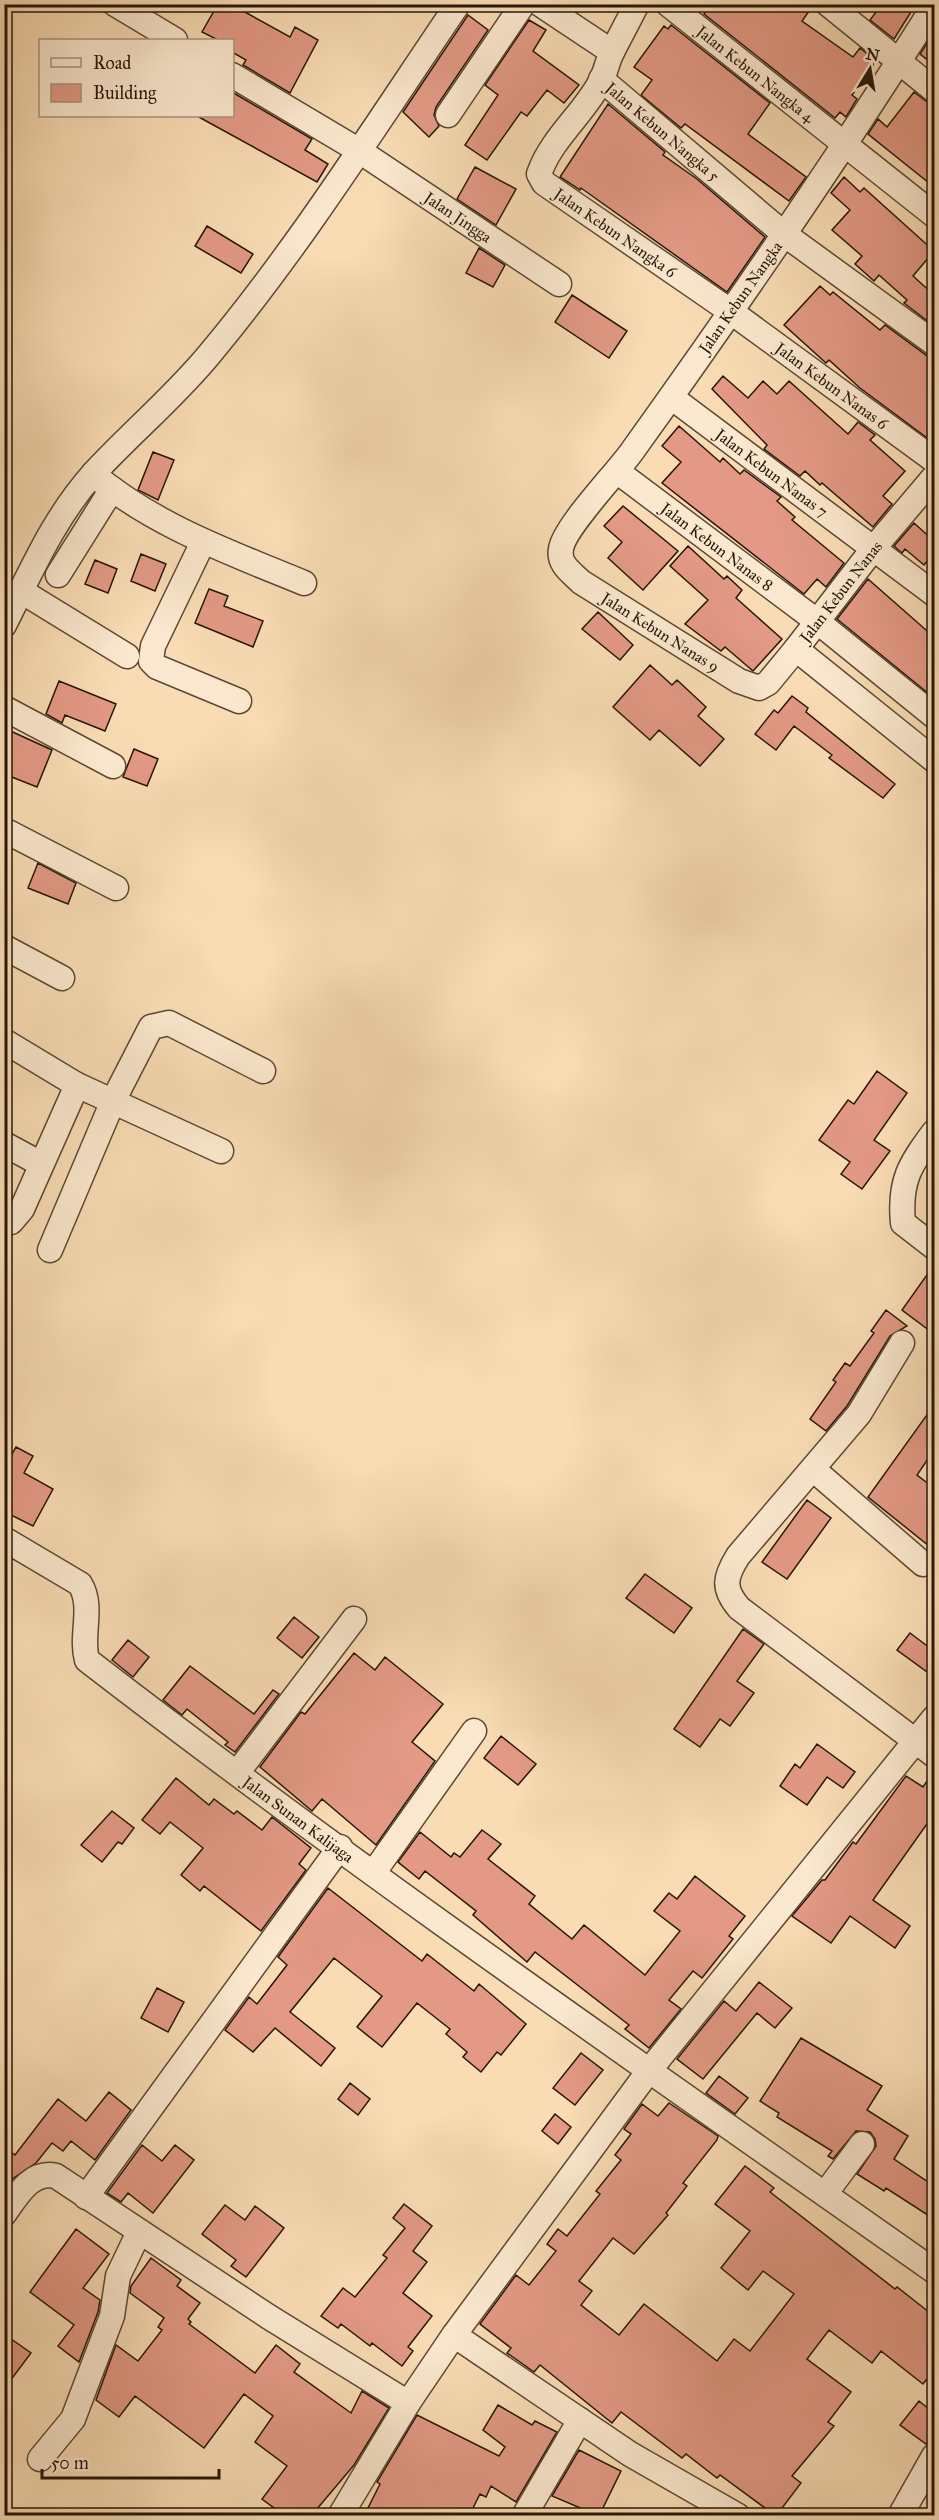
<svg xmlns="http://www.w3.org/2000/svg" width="939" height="2520" viewBox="0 0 939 2520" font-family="'IM FELL Great Primer',serif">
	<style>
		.building { fill: #e39985; stroke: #261609; stroke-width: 1.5 }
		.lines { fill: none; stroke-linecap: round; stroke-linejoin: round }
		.minor-casing { stroke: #5b4834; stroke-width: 27 }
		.minor { stroke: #fbe8ce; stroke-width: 24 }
		.labels { text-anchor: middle; stroke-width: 4.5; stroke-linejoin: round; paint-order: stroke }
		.street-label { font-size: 16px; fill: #261609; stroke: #fbe8ce }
	</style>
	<rect width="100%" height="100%" fill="#f9dcb4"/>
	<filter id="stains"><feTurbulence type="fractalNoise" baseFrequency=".00333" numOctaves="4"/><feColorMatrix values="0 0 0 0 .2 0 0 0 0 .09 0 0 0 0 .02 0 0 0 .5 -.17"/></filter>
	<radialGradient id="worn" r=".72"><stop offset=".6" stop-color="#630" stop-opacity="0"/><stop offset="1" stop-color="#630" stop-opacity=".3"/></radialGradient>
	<!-- building -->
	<path class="building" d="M218,4H247L243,11L290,37L295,27L318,40L290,93L243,65L246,60L232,52V40H218L202,32Z
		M710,4H814L802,21L853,57L860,48L876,61L852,95L857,99L846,117L840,112L835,118L704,14Z
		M882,4H916L894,39L870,20Z
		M468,15L488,30L436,107L434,115L439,126L429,137L403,112Z
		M529,20L546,30L533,51L579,85L564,103L547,90L527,116L521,112L487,160L465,145L498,95L485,85Z
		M671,25L770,103L748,134L806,177L789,201L685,124L681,128L641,95L652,80L634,67L664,26L668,29Z
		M931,37L934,40V65L920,54Z
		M232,92L312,139L305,150L328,164L317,182L197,116H232Z
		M914,92L926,101L934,104V187L868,134L878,119L887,127Z
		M608,104L665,152L663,155L697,179L765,237L727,292L581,188L580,190L560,177Z
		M475,167L516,189L496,225L457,199Z
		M844,177L860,192L864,188L934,251L913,276L934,295V326L904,303L907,300L879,275L874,281L855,264L862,256L832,230L850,210L831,193Z
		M207,226L253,254L241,273L195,246Z
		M479,248L505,265L493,287L466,273Z
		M820,286L830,295L833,292L880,330L885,325L926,355L934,357V443L860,388L829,360L826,363L784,325Z
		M572,295L627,331L609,358L555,322Z
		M723,376L748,398L763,381L777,394L789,381L848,434L858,422L875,435L870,440L905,471L883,496L892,504L873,527L822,483L820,485L805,471L800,476L764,449L767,445L712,389Z
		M679,426L720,462L723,458L740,474L744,470L781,497L777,501L795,517L792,520L844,563L826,587L817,579L804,594L662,483L681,462L662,446Z
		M153,452L174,460L158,500L138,490Z
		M623,506L678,551L643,590L608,558L622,542L604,526Z
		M914,523L934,541V553L924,565L905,549L902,553L894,546Z
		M688,546L724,579L727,576L742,590L736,598L782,639L753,671L725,647L721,651L685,624L708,600L670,566Z
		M141,554L166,564L155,591L131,581Z
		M95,560L117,569L108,593L85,584Z
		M868,579L934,637V698L837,619Z
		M209,589L228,596L224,606L263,621L253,647L195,623Z
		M598,612L633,645L620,660L582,629Z
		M650,665L672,685L677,680L706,707L698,716L724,739L700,766L659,730L650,740L613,707Z
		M59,681L116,704L105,731L65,715L62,723L46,714Z
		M792,696L808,708L806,712L895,784L883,798L829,758L832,755L794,726L776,750L755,734L774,710L778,713Z
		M4,728L52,750L37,787L4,774Z
		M134,749L158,759L147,786L123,777Z
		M38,863L76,883L68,904L28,888Z
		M877,1071L907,1093L874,1140L890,1151L862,1189L841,1174L850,1162L819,1140L848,1100L854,1104Z
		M934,1265V1334L902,1310Z
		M886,1310L907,1326L890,1336L847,1406L826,1431L810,1419L836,1382L833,1380L845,1363L850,1366L874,1333L871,1331Z
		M934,1405V1450L917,1475L934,1488V1550L868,1497Z
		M16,1447L33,1456L24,1473L53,1489L33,1526L9,1514L12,1509L4,1508V1461L7,1463Z
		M807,1500L831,1518L787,1579L762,1562Z
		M645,1574L692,1608L674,1633L626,1598Z
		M294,1617L319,1637L302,1658L277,1638Z
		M743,1629L764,1644L737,1681L754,1693L730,1726L720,1719L700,1747L674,1729Z
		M910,1633L934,1651V1677L897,1650Z
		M128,1640L149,1657L133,1677L112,1660Z
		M354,1653L375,1670L385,1657L443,1704L412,1742L435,1761L376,1845L322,1799L312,1811L260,1767L301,1712L305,1714Z
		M190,1666L254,1714L273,1690L279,1694L235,1752L225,1745L228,1742L187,1709L182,1715L163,1700Z
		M501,1736L536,1764L518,1785L484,1758Z
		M817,1744L855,1772L843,1788L827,1777L807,1805L780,1786L795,1764L800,1768Z
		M934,1771V1814L873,1900L910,1926L895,1948L850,1916L831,1943L792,1916L822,1880H825L853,1842L856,1844L906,1776L923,1787Z
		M176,1778L209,1805L214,1799L234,1814L237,1811L262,1830L272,1817L311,1848L299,1864L306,1870L261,1931L204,1886L200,1891L181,1875L203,1848L170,1822L160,1834L142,1820Z
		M112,1811L134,1828L122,1844L118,1842L102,1862L81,1845Z
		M482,1830L501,1844L488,1859L535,1896L529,1904L572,1939L584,1925L645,1975L680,1931L654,1911L669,1893L677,1899L695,1876L745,1916L729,1936L733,1939L702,1978L693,1971L669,2000L681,2009L649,2048L625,2029L629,2025L535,1952L527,1962L473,1915L476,1911L425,1871L419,1879L398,1862L420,1832L451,1857L454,1853L460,1857Z
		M328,1888L422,1961L427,1954L474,1991L479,1984L526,2024L501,2055L497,2052L481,2072L463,2057L467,2052L446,2034L450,2029L417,2003L382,2047L357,2027L382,1996L334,1958L290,2012L335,2048L321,2066L275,2028L253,2052L225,2030L249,1997L257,2004L287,1965L278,1957Z
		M759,1982L792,2008L775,2028L757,2013L703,2079L677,2059L724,2001L736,2011Z
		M157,1988L184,2002L168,2032L141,2018Z
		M801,2038L882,2086L867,2110L908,2136L894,2159L934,2186V2219L886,2188L884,2191L857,2174L876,2146L875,2139L870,2132L856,2131L833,2159L828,2156L832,2151L777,2117L779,2113L760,2101Z
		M581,2053L603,2070L575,2105L553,2088Z
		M719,2076L748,2098L735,2114L706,2093Z
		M350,2083L370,2099L358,2115L338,2099Z
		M109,2092L131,2110L95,2160L71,2141L63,2151L52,2143L36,2163L12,2179L4,2173V2147L15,2155L58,2099L86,2121Z
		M669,2103L718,2136L717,2140L683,2183L687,2186L666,2213L668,2215L634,2254L613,2238L579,2281L592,2291L581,2305L619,2335L644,2304L717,2361L734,2339L750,2351L794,2294L763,2271L748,2290L721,2268L750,2231L715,2204L745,2166L774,2188L770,2192L895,2289L897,2287L934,2316V2370L923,2384L881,2351L872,2363L829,2330L807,2359L851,2392L828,2422L834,2426L792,2476L801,2483L776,2516L720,2475L717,2478L686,2454L682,2458L621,2412L612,2423L540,2365L534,2372L520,2362L507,2353L511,2348L480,2324L516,2275L529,2285L556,2251L547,2244L558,2229L567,2236L600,2194L596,2191L621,2160L615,2155L631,2134L624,2129L642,2104L658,2116Z
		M555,2114L571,2127L558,2144L542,2131Z
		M142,2145L162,2161L175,2145L194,2160L153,2213L128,2193L121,2202L107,2193Z
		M404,2204L432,2226L413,2251L427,2262L403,2293L432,2316L408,2347L413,2351L402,2366L372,2343L370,2346L341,2324L338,2328L321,2316L343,2288L355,2297L387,2258L383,2255L405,2228L393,2218Z
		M225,2205L245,2220L255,2206L284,2228L246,2277L231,2266L236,2260L202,2234Z
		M76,2229L109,2254L83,2288L100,2300L98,2312L79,2362L58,2346L74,2325L30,2292Z
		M151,2258L181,2280L177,2286L200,2303L188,2319L191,2322L189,2324L255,2373L276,2345L300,2364L294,2372L351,2413L362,2391L389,2408L354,2465L311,2516H285L262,2499L287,2466L255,2442L273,2416L244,2394L204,2448L135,2396L119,2417L96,2400L116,2345L138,2361L162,2330L158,2327L164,2318L130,2293L131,2286Z
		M4,2334L31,2353L4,2389Z
		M919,2401L934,2413V2435L926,2444L900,2425Z
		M498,2405L532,2425L535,2421L557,2432L516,2502L491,2486L486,2497L480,2494L469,2516H379L367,2510L380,2484L377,2482L417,2415L499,2456L505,2447L483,2430Z
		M579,2450L621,2471L599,2516L552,2496Z"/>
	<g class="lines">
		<!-- minor casing -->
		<g class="minor-casing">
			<g id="minor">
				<path d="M115,4L175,40"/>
				<path id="s1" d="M540,4L612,52C608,60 606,70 602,79C585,113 552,137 539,174L544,183L730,311L934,460"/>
				<path id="s2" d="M668,4L934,215"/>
				<path d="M828,4L934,90"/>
				<path id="s3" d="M934,6C839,157 737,305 633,450C618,472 564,527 561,549C558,564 571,572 581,582L739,681L759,688L768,683L796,649L873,549L934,477"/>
				<path d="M612,52L637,4"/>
				<path id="s4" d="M232,75L358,150L559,284"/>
				<path id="s5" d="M601,79L784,234L934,343"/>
				<path d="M448,115L523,4"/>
				<path id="s6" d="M671,397L934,594"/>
				<path id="s7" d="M618,472L818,622L934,716"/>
				<path d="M93,474C153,525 231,553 304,583"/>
				<path d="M203,542L153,646L151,661L157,667L239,701"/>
				<path d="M58,575L112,489"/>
				<path d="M21,591L127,656"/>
				<path d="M4,625C31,572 54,517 94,473C131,433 173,398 208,356C300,246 377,123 458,4"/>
				<path d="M796,649L934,760"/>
				<path d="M4,708L113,766"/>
				<path d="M4,830L116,888"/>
				<path d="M4,947L62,978"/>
				<path d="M4,1041L77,1085L22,1209L11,1222L4,1223"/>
				<path d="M77,1085L221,1151"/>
				<path d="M934,1132C910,1164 899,1181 903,1223L934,1247"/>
				<path d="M4,1144L41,1164"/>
				<path d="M50,1250L113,1101L151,1027L169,1023L263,1071"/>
				<path d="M902,1343L859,1414L738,1556C725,1577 722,1588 739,1608L934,1755"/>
				<path d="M814,1470L923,1564"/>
				<path id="s8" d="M4,1539L80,1584C94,1607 80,1635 87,1660C363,1873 650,2071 934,2271"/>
				<path d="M237,1773L354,1619"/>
				<path d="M374,1872L474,1731"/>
				<path d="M825,2194L862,2144"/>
				<path d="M86,2197L340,1847"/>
				<path d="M4,2214C17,2196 31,2170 56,2176L269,2317L408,2403"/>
				<path d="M454,2335L630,2454L738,2516"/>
				<path d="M40,2459L73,2419L112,2316L118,2276L139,2232"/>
				<path d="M340,2516L408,2403L454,2335L648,2072L934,1718"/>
				<path d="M524,2516L580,2420"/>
				<path d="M900,2516L934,2456"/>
			</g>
		</g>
		<!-- minor -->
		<use href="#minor" class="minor"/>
	</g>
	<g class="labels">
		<!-- street labels -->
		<g class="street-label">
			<text dy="6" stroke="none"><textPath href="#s2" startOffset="112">Jalan Kebun Nangka 4</textPath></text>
			<text dy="6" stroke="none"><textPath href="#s5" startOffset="81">Jalan Kebun Nangka 5</textPath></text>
			<text dy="6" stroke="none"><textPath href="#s4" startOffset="267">Jalan Jingga</textPath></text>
			<text dy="6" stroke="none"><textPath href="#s1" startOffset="327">Jalan Kebun Nangka 6</textPath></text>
			<text transform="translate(740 297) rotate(-55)" y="6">Jalan Kebun Nangka</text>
			<text dy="6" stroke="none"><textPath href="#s1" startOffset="592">Jalan Kebun Nanas 6</textPath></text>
			<text dy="6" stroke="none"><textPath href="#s6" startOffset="126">Jalan Kebun Nanas 7</textPath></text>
			<text dy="6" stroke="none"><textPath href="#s7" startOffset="124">Jalan Kebun Nanas 8</textPath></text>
			<text dy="6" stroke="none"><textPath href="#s3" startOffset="1035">Jalan Kebun Nanas</textPath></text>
			<text dy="6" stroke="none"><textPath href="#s3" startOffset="794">Jalan Kebun Nanas 9</textPath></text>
			<text dy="6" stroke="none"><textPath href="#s8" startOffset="430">Jalan Sunan Kalijaga</textPath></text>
		</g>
	</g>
	<!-- margin -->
	<rect width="939" height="2520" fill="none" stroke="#f9dcb4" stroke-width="24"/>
	<rect x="6" y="6" width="927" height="2508" fill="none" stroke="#261609" stroke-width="3"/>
	<rect x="12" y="12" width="915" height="2496" fill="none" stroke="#261609" stroke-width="1.5"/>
	<!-- legend -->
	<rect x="39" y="39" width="195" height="78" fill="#fbe8ce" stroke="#a6947f" stroke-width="1.5"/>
	<rect x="51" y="58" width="30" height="9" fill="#fbe8ce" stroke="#a6947f" stroke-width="1.5"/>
	<text x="93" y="69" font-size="18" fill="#261609">Road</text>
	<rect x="51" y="84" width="30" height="18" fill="#e39985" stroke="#a6947f" stroke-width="1.5"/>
	<text x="93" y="99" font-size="18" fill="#261609">Building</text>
	<!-- north arrow -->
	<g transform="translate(870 69) rotate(11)" stroke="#fbe8ce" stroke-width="4.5" paint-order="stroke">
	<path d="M0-4.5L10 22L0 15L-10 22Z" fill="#261609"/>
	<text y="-9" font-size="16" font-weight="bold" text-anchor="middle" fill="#261609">N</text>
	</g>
	<!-- scale -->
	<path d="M42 2469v9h177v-9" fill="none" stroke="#261609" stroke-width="3"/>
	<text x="51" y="2469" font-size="18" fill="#261609" stroke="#fbe8ce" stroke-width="4.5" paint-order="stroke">50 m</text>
	<rect width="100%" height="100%" filter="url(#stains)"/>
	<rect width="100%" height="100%" fill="url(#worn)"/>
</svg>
